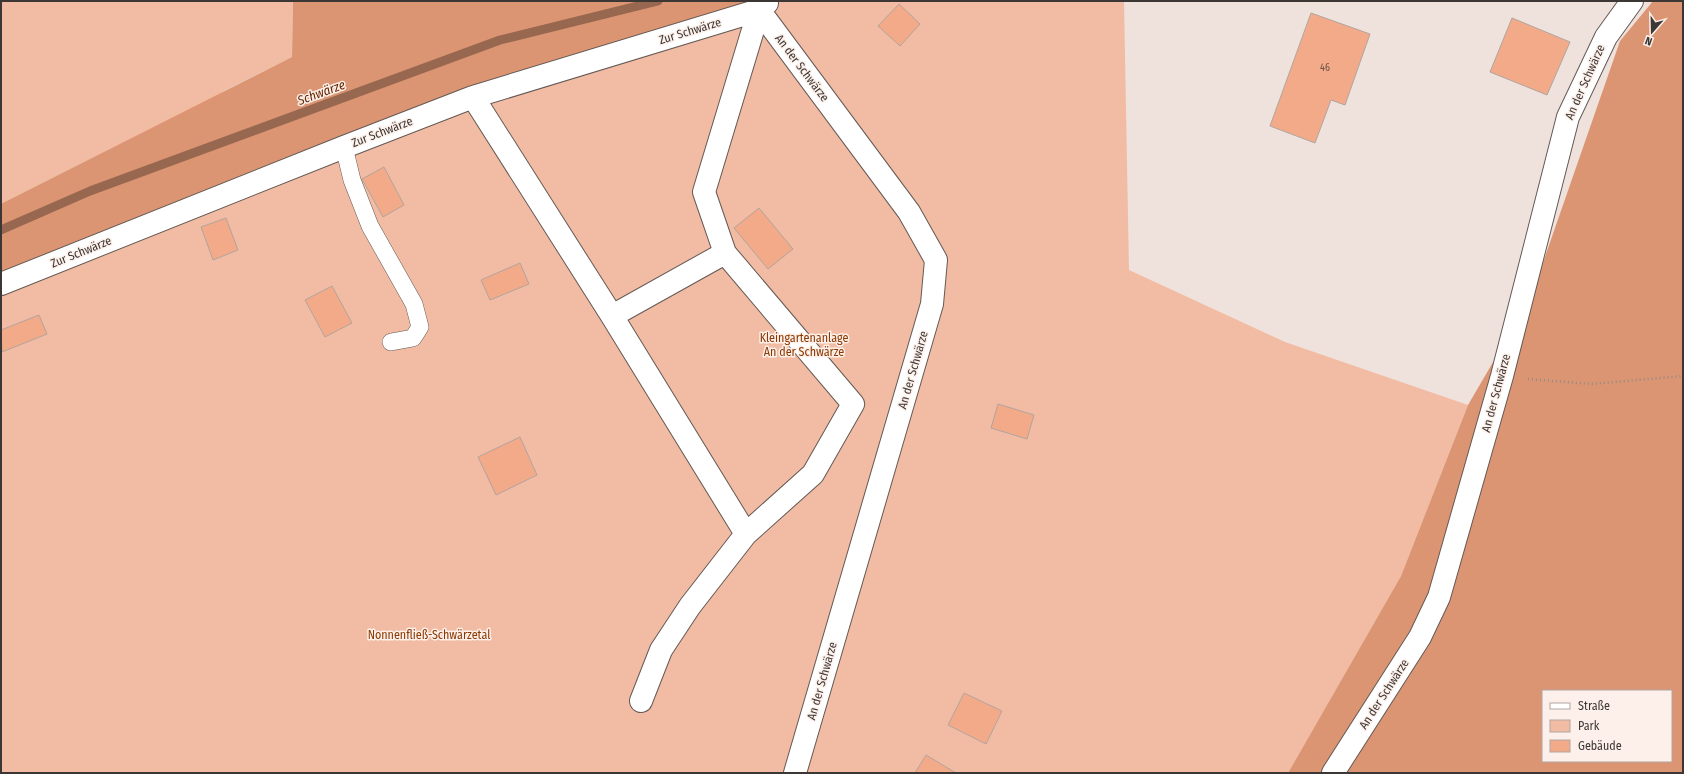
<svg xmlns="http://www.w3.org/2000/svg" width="1684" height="774" viewBox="0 0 1684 774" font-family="'Fira Sans Condensed',sans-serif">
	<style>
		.green { fill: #f1bca3 }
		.forest { fill: #dc9573; fill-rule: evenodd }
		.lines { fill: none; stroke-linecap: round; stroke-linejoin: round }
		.stream { stroke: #98674f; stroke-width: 9 }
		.building { fill: #f3aa88; stroke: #b1a49f }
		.lane-casing { stroke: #645955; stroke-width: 18 }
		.street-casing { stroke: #645955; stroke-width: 24 }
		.path { stroke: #938b87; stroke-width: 2.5; stroke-dasharray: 1 3; stroke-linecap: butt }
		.lane { stroke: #fff; stroke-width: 17 }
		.street { stroke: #fff; stroke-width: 22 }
		.labels { text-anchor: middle; stroke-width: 3; stroke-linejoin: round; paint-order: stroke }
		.number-label { font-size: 10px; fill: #6a544a }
		.street-label { font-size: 12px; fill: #3c3735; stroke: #fdf0ea }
		.park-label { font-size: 12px; fill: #8c3800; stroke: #fdf0ea }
		.water-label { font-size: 13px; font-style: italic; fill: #652600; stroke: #fdf0ea }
	</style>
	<rect width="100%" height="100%" fill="#efe2dc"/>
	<!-- green -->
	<path class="green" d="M1,1H293L292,57L222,92L551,1H1124L1129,270L1285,342L1468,405L1401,576L1288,773H1Z"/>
	<!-- forest -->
	<path class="forest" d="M293,1H770L473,97L1,284V204L292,57Z
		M1653,1H1683V773H1288L1401,576L1468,405L1531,297L1620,41ZM1543,691H1671V761H1543Z"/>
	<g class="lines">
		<!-- stream -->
		<path class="stream" d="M1,230L90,191L500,40L658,1"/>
	</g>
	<!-- building -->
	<path class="building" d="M899,4L920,24L900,46L878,26Z
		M1311,13L1370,34L1345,105L1331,100L1315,143L1270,126Z
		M1512,18L1570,42L1547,95L1490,72Z
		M384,167L404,205L383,217L362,179Z
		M759,208L793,249L768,269L734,228Z
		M226,218L238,250L213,260L201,227Z
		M520,263L529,284L490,300L481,280Z
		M332,286L352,323L325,337L305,300Z
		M39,315L47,334L2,352L1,330Z
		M998,404L1034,415L1027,439L991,428Z
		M520,437L537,475L496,495L478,457Z
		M964,693L1002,711L986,744L948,725Z
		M926,755L956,773H915Z"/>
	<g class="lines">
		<!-- lane casing -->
		<g class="lane-casing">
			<path id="lane" d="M344,147L352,180L370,226L414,304L420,327L413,338L391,342"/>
		</g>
		<!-- street casing -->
		<g class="street-casing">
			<path id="street" d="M759,10L909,212L936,260L932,304L795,773
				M473,97L612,316L746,534
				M1,284L344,147L473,97L759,10L767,3
				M612,316L725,253
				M641,701L661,650L690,606L746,534L813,474L853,404L725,253L704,192L759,10
				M1333,773L1420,637L1439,597L1502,376L1568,117L1606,37L1632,1"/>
		</g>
		<!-- path -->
		<path class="path" d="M1528,379L1591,384L1683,376"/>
		<!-- lane -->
		<use href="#lane" class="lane"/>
		<!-- street -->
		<use href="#street" class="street"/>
	</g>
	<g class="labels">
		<!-- number labels -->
		<g class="number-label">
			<text x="1325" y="71">46</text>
		</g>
		<!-- street labels -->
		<g class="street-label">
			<text transform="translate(690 31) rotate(-17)" y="4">Zur Schwärze</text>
			<text transform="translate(802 68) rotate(53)" y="4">An der Schwärze</text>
			<text transform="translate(1585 82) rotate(-66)" y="4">An der Schwärze</text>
			<text transform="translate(382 132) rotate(-21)" y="4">Zur Schwärze</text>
			<text transform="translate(81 252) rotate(-22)" y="4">Zur Schwärze</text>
			<text transform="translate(913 370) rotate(-74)" y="4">An der Schwärze</text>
			<text transform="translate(1496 393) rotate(-75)" y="4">An der Schwärze</text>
			<text transform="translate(822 681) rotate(-74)" y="4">An der Schwärze</text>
			<text transform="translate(1384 694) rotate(-57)" y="4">An der Schwärze</text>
		</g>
		<!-- park labels -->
		<g class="park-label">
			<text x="804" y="342">Kleingartenanlage<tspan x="804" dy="14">An der Schwärze</tspan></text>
			<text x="429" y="639">Nonnenfließ-Schwärzetal</text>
		</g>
		<!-- water labels -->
		<g class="water-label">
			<text transform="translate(321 92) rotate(-20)" y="5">Schwärze</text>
		</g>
	</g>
	<!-- border -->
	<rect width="1684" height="774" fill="none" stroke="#3c3735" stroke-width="4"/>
	<!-- legend -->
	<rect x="1542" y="690" width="130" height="72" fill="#fdf0ea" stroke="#b0a6a2"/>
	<rect x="1550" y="703" width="20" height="6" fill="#ffffff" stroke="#b0a6a2"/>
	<text x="1578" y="710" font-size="12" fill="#3c3735">Straße</text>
	<rect x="1550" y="720" width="20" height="12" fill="#f1bca3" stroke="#b0a6a2"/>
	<text x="1578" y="730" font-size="12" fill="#3c3735">Park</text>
	<rect x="1550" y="740" width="20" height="12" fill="#f3aa88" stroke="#b0a6a2"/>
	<text x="1578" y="750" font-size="12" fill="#3c3735">Gebäude</text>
	<!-- north arrow -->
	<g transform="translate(1652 32) rotate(200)" stroke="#fdf0ea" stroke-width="3" paint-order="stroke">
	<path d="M0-3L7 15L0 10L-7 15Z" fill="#3c3735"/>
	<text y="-6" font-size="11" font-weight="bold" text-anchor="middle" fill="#3c3735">N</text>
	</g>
</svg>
